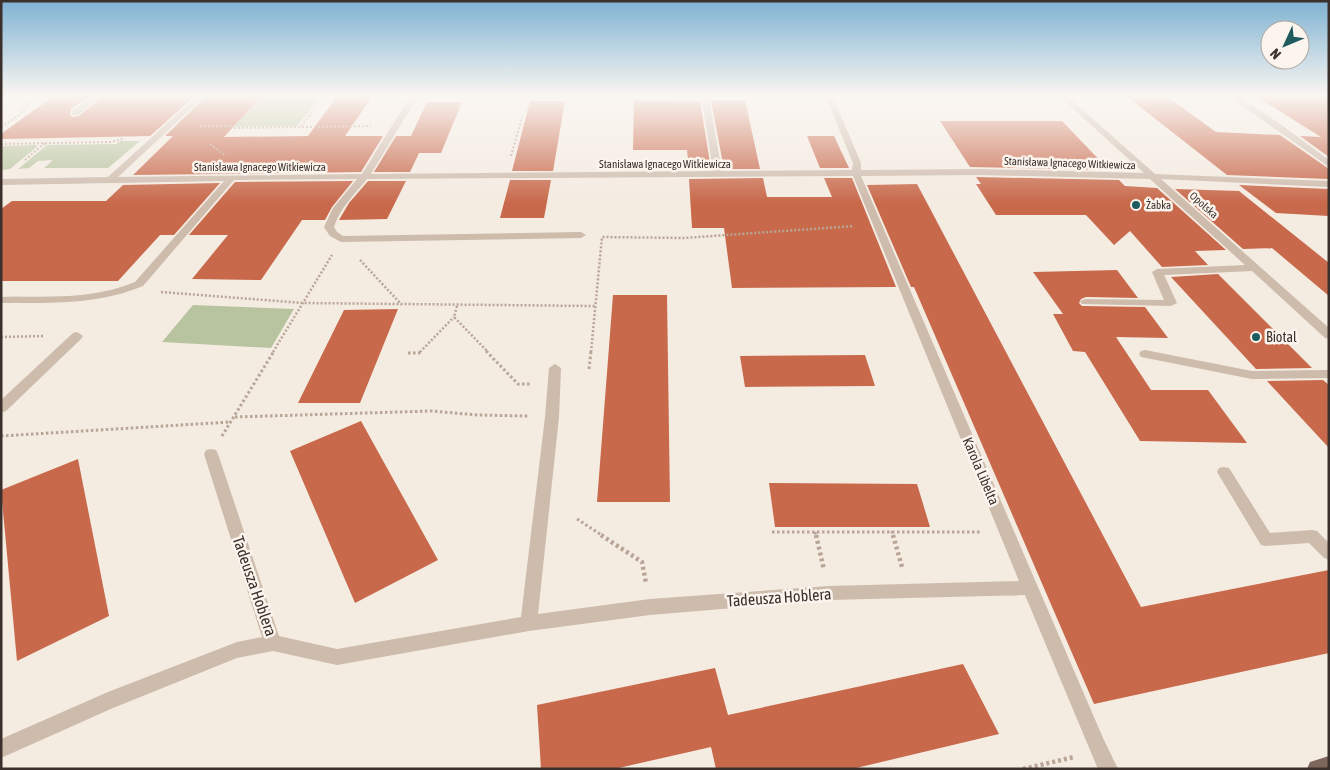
<svg xmlns="http://www.w3.org/2000/svg" width="1330" height="770" viewBox="0 0 1330 770" font-family="'Asap Condensed',sans-serif">
	<style>
		.green { fill: #b8c4a0 }
		.building { fill: #c8694b }
		.lines { fill: none; stroke-linecap: round; stroke-linejoin: round }
		.path-far3 { stroke: #b9a596; stroke-width: 2; stroke-dasharray: 2 2; stroke-linecap: butt }
		.path-far2 { stroke: #b9a596; stroke-width: 2.5; stroke-dasharray: 2 2; stroke-linecap: butt }
		.path-far1 { stroke: #b9a596; stroke-width: 3; stroke-dasharray: 2.5 2.5; stroke-linecap: butt }
		.path { stroke: #b9a596; stroke-width: 4.5; stroke-dasharray: 3 3; stroke-linecap: butt }
		.minor { fill: #cdbbac; fill-rule: evenodd }
		.major { fill: #7d675c; fill-rule: evenodd }
		.poi-dot { fill: #1f5a5e; stroke: #fbf5ee; stroke-width: 2 }
		.labels { text-anchor: middle; stroke-width: 5; stroke-linejoin: round; paint-order: stroke }
		.far-street-label { font-size: 11px; fill: #3b302b; stroke: #fbf5ee }
		.far-poi-label { font-size: 11px; fill: #3b302b; stroke: #fbf5ee; text-anchor: start }
		.poi-label { font-size: 14px; fill: #3b302b; stroke: #fbf5ee; text-anchor: start }
		.street-label { font-size: 14px; fill: #3b302b; stroke: #fbf5ee }
		.near-street-label { font-size: 16px; fill: #3b302b; stroke: #fbf5ee }
	</style>
	<rect width="100%" height="100%" fill="#f4ebe1"/>
	<!-- green -->
	<path class="green" d="M263,95H322L297,126L236,127L235,125Z
		M120,141H140L108,168H44L53,160L38,161L29,168L18,169L47,145L116,144Z
		M1,146L35,145L38,146L10,169L1,170Z
		M193,305L294,309L271,348L162,342Z"/>
	<!-- building -->
	<path class="building" d="M55,95H91L71,109L70,115L72,117L79,116L104,95H196L150,136L1,139V134Z
		M208,95H263L224,137L308,136L338,95H373L345,136H383L361,172L133,175L173,136H165Z
		M1125,95H1165L1216,132L1280,135L1329,169V179L1227,175Z
		M1254,95H1329V157L1300,136L1321,137Z
		M634,100L700,101L711,169H689L687,150H633Z
		M711,100H745L760,169H724Z
		M530,101H565L553,171H512Z
		M427,102H462L441,153H419L410,172H374L396,136H411Z
		M940,121H1062L1109,170L970,167Z
		M807,136H834L849,168H820Z
		M976,177L1119,180L1125,186L1157,188L1226,250L1195,251L1208,265L1162,267L1130,231L1114,245L1086,215H996L976,184H981Z
		M763,178L767,197H832L824,178H852L896,287L732,288L724,228H692L689,179Z
		M510,180H551L544,218H500Z
		M353,181L332,207L325,220H302L261,280L192,279L228,235H189L235,182Z
		M368,181H406L387,219L339,220L349,203Z
		M220,183L174,235H160L118,281H1V209L12,201H106L123,185Z
		M917,184L1141,607L1329,570V653L1094,704L914,287H911L867,185Z
		M1239,185L1329,189V216L1276,213Z
		M1175,189L1239,191L1329,263V296L1272,248L1243,249Z
		M1117,270L1138,298L1086,297L1081,299L1079,303L1082,306L1145,307L1168,338L1116,337L1151,390H1208L1247,443L1140,441L1085,352L1073,351L1053,314H1063L1033,272Z
		M1218,274L1312,368L1256,369L1171,277Z
		M613,295H667L670,502H597Z
		M398,309L360,403H298L344,310Z
		M865,355L875,386L745,387L740,356Z
		M1323,380L1329,385V448L1267,381Z
		M361,421L438,560L355,603L290,451Z
		M78,459L109,616L17,661L1,490Z
		M769,483L917,484L930,527H775Z
		M963,664L999,734L852,769H716L711,747L614,769H541L537,705L715,668L728,715Z"/>
	<g class="lines">
		<!-- path-far3 -->
		<path class="path-far3" d="M1,100L16,95
			M200,126H232V128L371,126
			M301,126L326,95
			M1,127L17,117L38,95
			M1,144L111,142L123,139
			M210,144L226,156
			M511,156L523,114
			M25,160L45,143"/>
		<!-- path-far2 -->
		<path class="path-far2" d="M360,260L402,305
			M161,292L303,303L595,306
			M457,306L454,317L488,352
			M1,337L43,336
			M273,352L332,255
			M420,352L454,317
			M591,352L602,237L684,238L854,226"/>
		<!-- path-far1 -->
		<path class="path-far1" d="M486,351L518,384H530
			M408,353H419L421,351
			M589,369L591,351
			M235,417L431,411L478,415L528,416
			M1,436L230,422
			M222,436L274,351
			M577,519L603,536
			M892,531L893,536
			M772,532H982
			M815,532L816,536"/>
		<!-- path -->
		<path class="path" d="M601,535L642,562L646,583
			M816,535L824,570
			M893,535L902,567
			M1023,769L1074,757"/>
		<!-- minor -->
		<path class="minor" d="M94,95H102L78,115H72V111Z
			M198,95H206L118,177L362,174L411,95H626L622,97L417,98L371,174L713,171L702,100L688,95H698L709,99L722,171L852,170L853,163L825,95H832L861,163V170L981,169L1144,173L1058,95H1066L1155,174L1329,181V187L1161,179L1329,328V339L1325,338L1252,271L1164,275L1177,303L1171,306L1082,304L1080,302L1082,300L1086,299L1164,300L1152,272L1157,269L1245,265L1150,179L981,175L861,176L1103,738L1118,769H1098L1025,595L829,600L650,615L529,631L337,665L273,651L237,658L113,708L1,758V739L108,692L237,642L262,637L204,454L206,450L211,449L216,450L218,454L279,636L337,649L521,617L545,417L549,368L555,364L561,368L559,417L538,614L650,599L829,586L1019,581L853,176L367,179C354,195 340,208 334,227L337,232L343,236L581,232L586,235L581,238L341,242L330,236L324,227L333,208L357,179L234,180L143,286C97,305 50,303 1,303V297C47,296 92,300 135,282L224,181L1,185V179L108,177Z
			M1227,95H1235L1279,123L1329,160V167Z
			M77,332L83,336L81,339L6,411L1,413V400L73,333Z
			M1145,350L1252,371L1329,370V378L1252,379L1141,357L1139,354L1141,351Z
			M1224,467L1229,468L1270,533L1312,530L1317,531L1329,543V560L1324,558L1309,543L1266,546L1261,545L1217,472L1219,468Z"/>
		<!-- major -->
		<path class="major" d="M1329,756V769H1307L1310,762Z"/>
	</g>
	<!-- sky -->
	<linearGradient id="sky" x2="0" y2="1"><stop stop-color="#7eb2d2"/><stop offset="0.47" stop-color="#faf6f2"/><stop offset="1" stop-color="#faf6f2" stop-opacity="0"/></linearGradient>
	<rect width="1330" height="203" fill="url(#sky)"/>
	<!-- markers -->
	<g class="poi-dot">
		<circle cx="1136" cy="205" r="5"/>
		<circle cx="1256" cy="337" r="5"/>
	</g>
	<g class="labels">
		<!-- far-street labels -->
		<g class="far-street-label">
			<text transform="translate(1070 163) rotate(2)" y="4">Stanisława Ignacego Witkiewicza</text>
			<text x="665" y="168">Stanisława Ignacego Witkiewicza</text>
			<text x="260" y="171">Stanisława Ignacego Witkiewicza</text>
			<text transform="translate(1204 205) rotate(42)" y="4">Opolska</text>
		</g>
		<!-- far-poi labels -->
		<g class="far-poi-label">
			<text x="1146" y="209">Żabka</text>
		</g>
		<!-- poi labels -->
		<g class="poi-label">
			<text x="1266" y="342">Biotal</text>
		</g>
		<!-- street labels -->
		<g class="street-label">
			<text transform="translate(981 471) rotate(67)" y="5">Karola Libelta</text>
		</g>
		<!-- near-street labels -->
		<g class="near-street-label">
			<text transform="translate(255 586) rotate(71)" y="6">Tadeusza Hoblera</text>
			<text transform="translate(779 597) rotate(-4)" y="6">Tadeusza Hoblera</text>
		</g>
	</g>
	<!-- border -->
	<rect width="1330" height="770" fill="none" stroke="#3b302b" stroke-width="5"/>
	<!-- north arrow -->
	<g transform="translate(1285 45) rotate(226)"><circle r="24" fill="#fbf5ee" stroke="#aea6a0"/>
	<path d="M0-4L9 19L0 12L-9 19Z" fill="#1f5a5e"/>
	<text y="-8" font-size="14" font-weight="bold" text-anchor="middle" fill="#3b302b">N</text>
	</g>
</svg>
